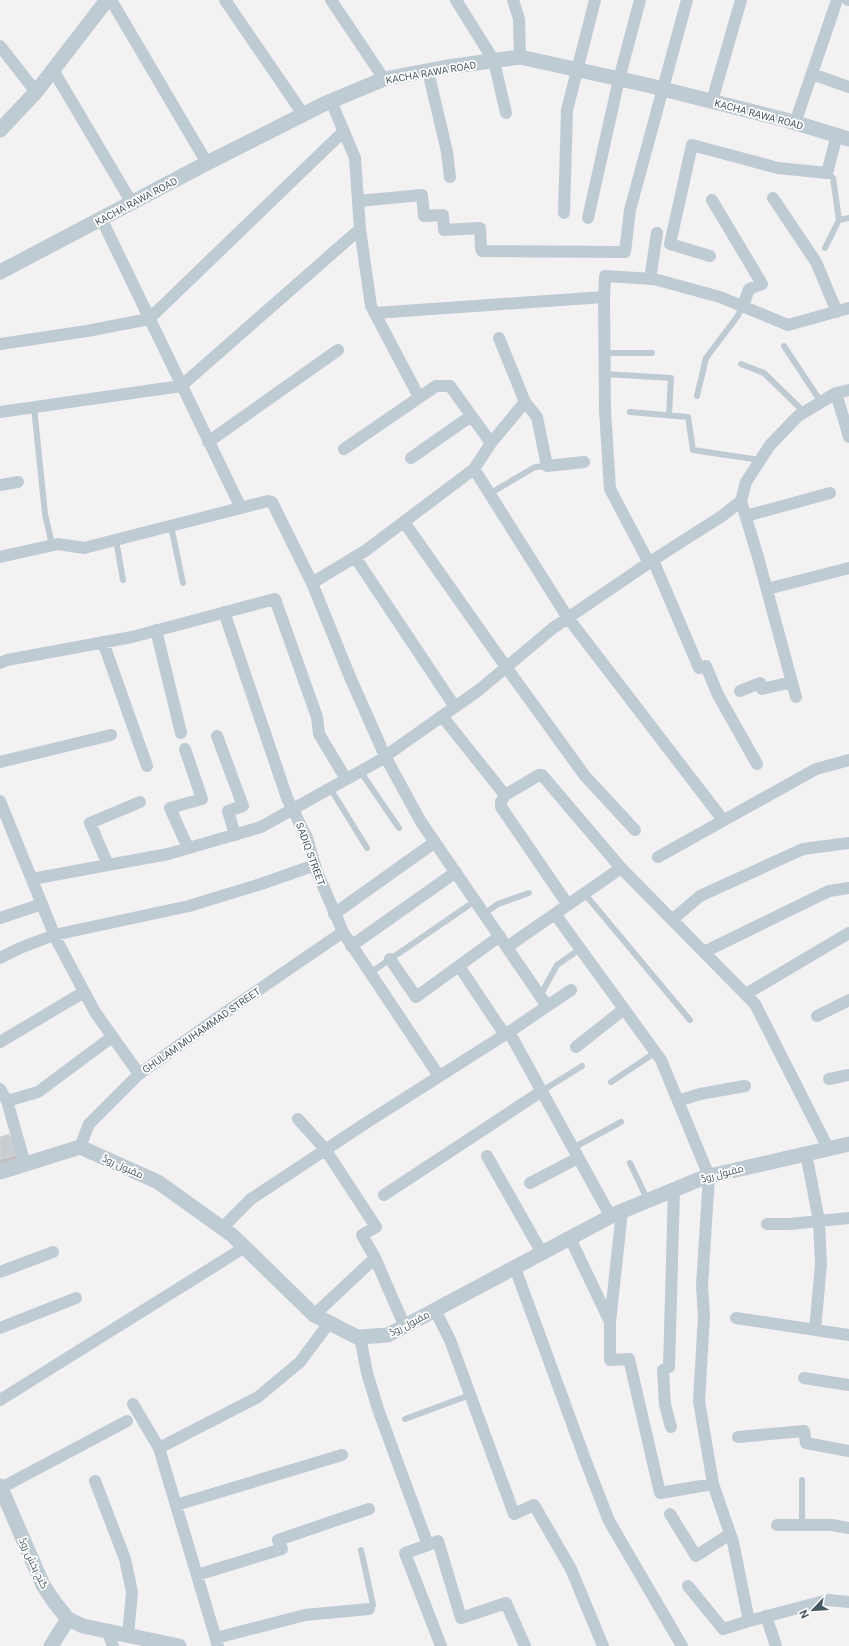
<svg xmlns="http://www.w3.org/2000/svg" width="849" height="1646" viewBox="0 0 849 1646" font-family="Roboto,Cairo,sans-serif">
	<style>
		.shadow { fill: #0003 }
		.building { fill: #c8cdd2; stroke: #d5d8de }
		.lines { fill: none; stroke-linecap: round; stroke-linejoin: round }
		.service { stroke: #becbd3; stroke-width: 6 }
		.minor { stroke: #becbd3; stroke-width: 12 }
		.tertiary { stroke: #becbd3; stroke-width: 15 }
		.labels { text-anchor: middle; stroke-width: 3.5; stroke-linejoin: round; paint-order: stroke }
		.street-label { font-size: 10px; fill: #475862; stroke: #fff }
	</style>
	<rect width="100%" height="100%" fill="#f4f1f2"/>
	<!-- shadow -->
	<path class="shadow" d="M8,1135L13,1139L19,1160L0,1165V1138Z"/>
	<!-- building -->
	<path class="building" d="M9,1134L15,1155L0,1159V1137Z"/>
	<g class="lines">
		<!-- service -->
		<path class="service" d="M827,173L833,178L839,220L849,218
			M825,248L839,220
			M784,346L821,402
			M604,353H652
			M741,364L764,373L804,412
			M605,374L671,378L669,415
			M697,396L706,358L737,317L743,306
			M34,407L45,514L52,545
			M630,412L688,417L693,450L760,460
			M489,494L535,467L547,466
			M171,526L183,583
			M116,540L123,580
			M360,771L399,828
			M330,788L367,848
			M584,893L690,1020
			M484,914L498,904L529,893
			M370,973L475,901
			M540,996L557,965L580,949
			M611,1082L656,1052
			M542,1091L582,1066
			M573,1148L621,1122
			M630,1163L648,1201
			M405,1419L470,1395
			M802,1480V1525
			M361,1550L373,1605L369,1609"/>
		<!-- minor -->
		<path class="minor" d="M111,0L207,163
			M225,0L303,114
			M331,0L384,79
			M456,0L494,61L506,113
			M513,0L519,19L520,57
			M848,0H849
			M0,46L36,92
			M53,70L132,203
			M428,71L447,152L450,177
			M812,74L849,87
			M331,101L355,158L360,229L371,306L419,397
			M712,101L741,0
			M795,123L837,0
			M773,198L816,262L837,312
			M712,200L762,284L749,289L743,306
			M358,201L422,195L424,216L443,215L444,230L480,228L481,248L482,251L625,252L630,210L687,0
			M564,213L567,110L595,0
			M588,218L619,79L640,0
			M102,220L241,508
			M710,256L670,244L692,145L778,168L827,173L837,135
			M650,279L657,233
			M375,313L604,297
			M0,344L87,331L149,319L344,131
			M836,393L849,437
			M525,402L537,417L547,466L584,462
			M0,412L181,386L360,229
			M208,442L338,350
			M344,449L436,386H450L491,443
			M411,458L471,416
			M474,469L568,618L723,820
			M0,485L18,482
			M746,516L830,493
			M404,522L506,667L585,776L635,830
			M0,557L58,544L84,548L268,501L272,502L312,583L350,677L385,756L421,822L547,1006
			M355,557L455,707
			M653,560L699,668L706,666L718,695L757,764
			M649,563L610,489L605,410L604,297L605,276L654,279L720,297L788,325L849,308
			M312,583L365,551L474,469L491,443L525,402L499,338
			M767,589L849,568
			M224,612L287,798L307,838L317,872L343,932L439,1076
			M156,630L181,733
			M103,642L147,766
			M0,663L7,660L132,637L275,599L317,717L319,734L346,779
			M740,691L760,683L762,689L792,682
			M796,697L758,557L741,501L746,482L770,445L798,416L836,393L849,390
			M442,716L505,795L539,775H542L621,868
			M217,736L243,806L228,811L235,835
			M185,749L202,799L170,808L188,848
			M0,762L111,735
			M505,795L501,802V807L568,905
			M0,801L56,939L95,1012L139,1074
			M658,857L816,769L849,760
			M108,865L90,823L140,802
			M32,879L168,854L261,827L377,762L479,690L553,628L653,560L722,516L741,501
			M334,914L435,842
			M555,914L661,1060L709,1176L702,1286L704,1316L699,1401L713,1484
			M0,918L42,904
			M672,920L700,896L803,849L849,843
			M351,946L456,872
			M507,947L621,868L755,1004L828,1148
			M704,952L829,891L849,888
			M0,958L20,948L54,935L189,906L261,884L315,865
			M390,959L416,997L500,936
			M459,966L505,1035
			M746,994L849,933
			M817,1016L849,1000
			M509,1032L611,1217
			M0,1042L84,992
			M576,1047L624,1009
			M829,1079L849,1075
			M0,1089L7,1101
			M678,1101L700,1094L745,1086
			M298,1119L325,1149L376,1227L362,1235L375,1258
			M80,1147L89,1124L139,1074L216,1019L343,932
			M806,1153L819,1221L821,1264L815,1330
			M487,1156L542,1253
			M25,1164L7,1101L38,1092L112,1037
			M530,1183L578,1158
			M384,1195L542,1091
			M767,1224H790L849,1218
			M222,1228L251,1199L369,1121L509,1032L571,990
			M570,1238L610,1322V1360L629,1359L660,1493L713,1484L733,1542L749,1621L723,1629L688,1586
			M515,1268L585,1459L609,1521L682,1646
			M0,1272L53,1252
			M435,1310L450,1340L514,1514L534,1505L571,1569L603,1646
			M314,1315L375,1258L405,1327
			M736,1318L849,1335
			M610,1322L622,1211
			M0,1328L76,1298
			M360,1337L367,1373L378,1409L428,1545L405,1553L441,1646
			M804,1378L849,1385
			M0,1400L245,1247
			M133,1404L159,1448L218,1646
			M671,1427L665,1405L663,1370L669,1367L674,1190
			M738,1437L804,1431L806,1443L849,1451
			M159,1448L258,1397L300,1362L329,1323
			M95,1481L125,1559L132,1592L128,1636
			M1,1488L127,1421
			M176,1505L342,1455
			M670,1514L696,1556L730,1534
			M777,1525H832L849,1528
			M428,1545L438,1541L461,1618L506,1603L525,1646
			M197,1575L282,1549L278,1540L369,1509
			M766,1616L776,1646
			M749,1621L828,1600L849,1602
			M107,1631L113,1646
			M216,1638L305,1615L369,1609"/>
		<!-- tertiary -->
		<path class="tertiary" d="M0,130L36,92L107,0
			M0,272L207,163L324,104L384,79L447,67L520,57L647,85L786,120L849,139
			M0,1172L80,1147L158,1182L232,1235L314,1315L357,1337H360L388,1335L615,1214L705,1177L849,1144
			M0,1486L43,1585L55,1603L68,1619L83,1626L179,1646
			M51,1646L68,1619"/>
	</g>
	<g class="labels">
		<!-- street labels -->
		<g class="street-label">
			<text transform="translate(431 72) rotate(-10)" y="4">KACHA RAWA ROAD</text>
			<text transform="translate(759 114) rotate(15)" y="4">KACHA RAWA ROAD</text>
			<text transform="translate(136 201) rotate(-28)" y="4">KACHA RAWA ROAD</text>
			<text transform="translate(311 854) rotate(70)" y="4">SADIQ STREET</text>
			<text transform="translate(201 1030) rotate(-35)" y="4">GHULAM MUHAMMAD STREET</text>
			<text transform="translate(123 1166) rotate(24)" y="4">مقبول روڈ</text>
			<text transform="translate(722 1173) rotate(-15)" y="4">مقبول روڈ</text>
			<text transform="translate(409 1323) rotate(-27)" y="4">مقبول روڈ</text>
			<text transform="translate(34 1563) rotate(65)" y="4">گنج بخش روڈ</text>
		</g>
	</g>
	<!-- north arrow -->
	<g transform="translate(813 1610) rotate(245)" stroke="#ffffff" stroke-width="3" paint-order="stroke">
	<path d="M0-3L7 15L0 10L-7 15Z" fill="#475862"/>
	<text y="-6" font-size="11" font-weight="bold" text-anchor="middle" fill="#475862">N</text>
	</g>
</svg>
